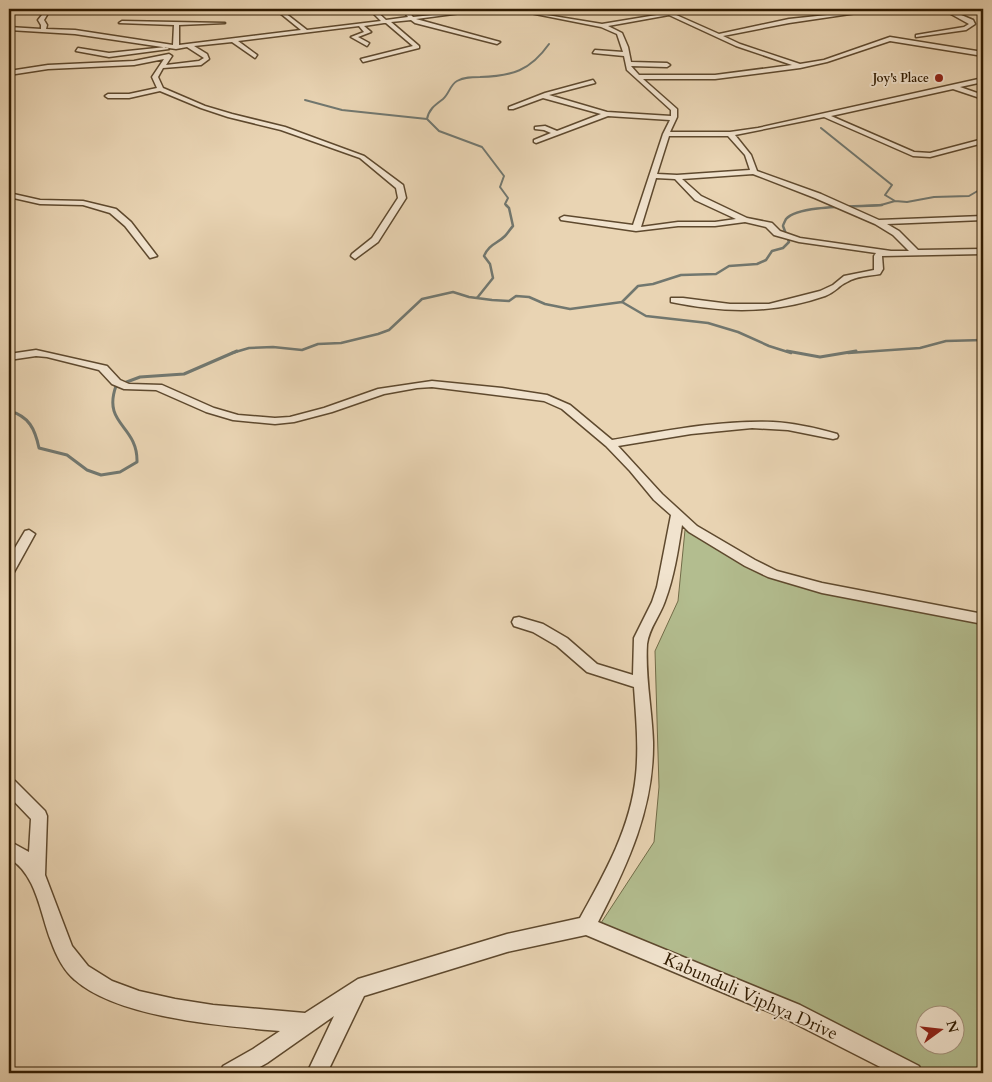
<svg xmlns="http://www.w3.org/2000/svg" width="992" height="1082" viewBox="0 0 992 1082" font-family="Cardo,serif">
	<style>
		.green { fill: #b3bd8f; stroke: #726c48; fill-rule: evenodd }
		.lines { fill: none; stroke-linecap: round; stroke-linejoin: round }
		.stream-far2 { stroke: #71776f; stroke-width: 2 }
		.stream-far1 { stroke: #71776f; stroke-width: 2.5 }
		.stream { stroke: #71776f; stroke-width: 3 }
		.minor-casing { stroke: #5e492e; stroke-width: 3 }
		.minor { fill: #f1e3ce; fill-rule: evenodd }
		.poi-dot { fill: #8f2418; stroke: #f1e3ce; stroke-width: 2 }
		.labels { text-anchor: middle; stroke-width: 4; stroke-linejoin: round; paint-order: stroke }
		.far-poi-label { font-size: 12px; font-weight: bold; fill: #301b01; stroke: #f1e3ce; text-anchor: end }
		.near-street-label { font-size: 18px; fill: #301b01; stroke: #f1e3ce }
	</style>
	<rect width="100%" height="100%" fill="#e9d4b3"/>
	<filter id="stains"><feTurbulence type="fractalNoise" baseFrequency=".004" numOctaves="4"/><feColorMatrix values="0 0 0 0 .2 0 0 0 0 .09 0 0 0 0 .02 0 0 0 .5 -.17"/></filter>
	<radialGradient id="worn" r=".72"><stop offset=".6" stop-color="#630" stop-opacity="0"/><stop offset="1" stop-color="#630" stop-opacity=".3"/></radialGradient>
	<!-- green -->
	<path class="green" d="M685,530L774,578L983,623V1073H905L599,926L654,842L659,787L655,651L678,601ZM924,1014H954V1044H924Z"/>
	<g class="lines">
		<!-- stream-far2 -->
		<path class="stream-far2" d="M305,100L342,110L427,119
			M821,128L892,185L885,195L895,201
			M507,206L505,204L508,198L500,187L504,176L482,147L439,131L427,119C429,109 435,105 443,99C449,94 450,85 457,81C464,77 472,77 480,77C512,76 530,71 549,44
			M863,206L881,205L895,201L907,202L934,197L969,196L981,189L983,190"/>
		<!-- stream-far1 -->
		<path class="stream-far1" d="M477,298L493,278L490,264L484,256C489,244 497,244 505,236C508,233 510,229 513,226L509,208L506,205
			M622,302L638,286L653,284L681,275L716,274L729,266L757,264L766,260L772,251L783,248L789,242L783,226C783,225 786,219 786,219C799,204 862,207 882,205
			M232,353L249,348L273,347L302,350L318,344L341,343L378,334L389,330L422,299L453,292L469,297L492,300L509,301L516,296L529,297L545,304L570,309L622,302L646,316L708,323L738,332L769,346L791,353
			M848,353L920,348L946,341L983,340"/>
		<!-- stream -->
		<path class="stream" d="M787,351L820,357L856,351
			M9,411C29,416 35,429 39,448L67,455L87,470L101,475L120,472L137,462C138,425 102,425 116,386L140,377L184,374L237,351"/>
		<!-- minor casing -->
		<g class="minor-casing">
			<path id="minor" d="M43,9H47L46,11L47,15L44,20L47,25L46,29L75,30L173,45L174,25L119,23L122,21L225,23L179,25V45L301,30L275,9H280L307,30L381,21L369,9H374L386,20L408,17L402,9H406L413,17L491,9L416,19L500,42L497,44L415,23L411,20L391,22L419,46V48L363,62L361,59L413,46L386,23H384L364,26L371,32L358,37L369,43L367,46L351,37L364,32L359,26L238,41L257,55L255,58L232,42L194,46L207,54L209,59L201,65L163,68L158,77L163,88L205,106L232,114L285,127L364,156L403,185L406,198L378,242L355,259L351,256L352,254L372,238L398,198L396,188L360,158L281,130L228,117L201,108L160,91L129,98H108L105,96L108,94H129L157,88L152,77L164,59L134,65L48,69L9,75V71L48,65L134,61L169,54L172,56L166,65L199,61L204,58L187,47L176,49L75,34L9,30V27L41,29V25L38,20L42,15L41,11Z
				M510,9L602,24L693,9L674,14L719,34L789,19L884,9L789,23L723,36L740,44L800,64L824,60L890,37L983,52V56L890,41L827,62L800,68L715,79H643L677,109V117L670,132H730L758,128L983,78V82L960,87L983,95V99L953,89L831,116L914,152L930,153L983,139V143L930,157L913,156L824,117L735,135L751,155L757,171L821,194L879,220L983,216V220L887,224L899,231L918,250L983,249V254L882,256L883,269L880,274C870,276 856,276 847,282C838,286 837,291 825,296C773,314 724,313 671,302V298H683L730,304H769L820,291L833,285L844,276L874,270V256L876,253L799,242L774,235L766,227L745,222L715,226H678L636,231L561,220L560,218L564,216L633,225L663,134L670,120L608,116L536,143L534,142V140L551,133L544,130L535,129V127L545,126L557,131L601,114L543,98L513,109H509V107L545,93L593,80L595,83L549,95L607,112L671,116V110L627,70L624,56L593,53L595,50L623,52L617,34L601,27ZM669,15L736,46L792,65L715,75H639L631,66L667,67L670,65L667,63L631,62L628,47L622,33L608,26ZM669,136H728L745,155L750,170L677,175L657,174ZM753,174L815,198L875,224L893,235L909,251H891L800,238L780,231L772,223L747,218L701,196L682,179ZM656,178L675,179L695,200L736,219L715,222H678L641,227Z
				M942,9H947L973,20L975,24L966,30L916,37V35L964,27L969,24Z
				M78,48L109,53L166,47L169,49L109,57L76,51Z
				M9,193L40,200L83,201L116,209L131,222L157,256L150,258L125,226L110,213L83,205L40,204L9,197Z
				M36,350L107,366L120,380L129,384L162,385L214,408L238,415L275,418L290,417L324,408L378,389L432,381L502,388L547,395L570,405L612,440C665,431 719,420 773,422C794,423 816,428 837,434L838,436L837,438L833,439L788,430L752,428L691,434L618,446L662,494L697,526L755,560L777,571L822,583L983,614V624L822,593L768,577L745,566L689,532L682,525C678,551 674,577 665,601C660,616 649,628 647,644C645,677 652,709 653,742C654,808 628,864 598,922L800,1005L919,1066L922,1073H892L786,1019L586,935L507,952L364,996L327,1073H307L334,1016L267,1063L249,1073H220L223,1066L253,1049L280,1031C223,1026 118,1018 75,980C63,970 56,955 51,941C40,913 37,875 9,858V841L29,852L31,819L9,796V779L15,781L45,811L47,816L45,875L72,946L88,966L112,981L139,991L175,999L213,1005L305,1013L358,979L507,934L580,918C605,873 631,827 636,775C639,746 636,716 634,687L587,672L557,646L533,632L514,626L512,622L514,618L519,617L543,624L567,638L597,664L633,675L634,638L652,602L657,587L671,515L654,500L630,471L606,446L562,409L544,401L432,387L417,388L384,394L332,412L294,422L275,424L233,420L206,412L156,390L124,389L112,384L99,370L47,357L36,356L9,360V354Z
				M29,530L35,534L14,572L9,573V558L25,531Z"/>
		</g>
		<!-- minor -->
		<use href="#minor" class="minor"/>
	</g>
	<!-- markers -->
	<circle class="poi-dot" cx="939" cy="78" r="5"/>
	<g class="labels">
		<!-- far-poi labels -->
		<g class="far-poi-label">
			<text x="929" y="82">Joy's Place</text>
		</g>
		<!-- near-street labels -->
		<g class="near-street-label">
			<text transform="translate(751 996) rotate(24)" y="6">Kabunduli Viphya Drive</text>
		</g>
	</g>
	<!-- margin -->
	<rect width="992" height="1082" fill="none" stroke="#e9d4b3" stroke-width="30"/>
	<rect x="10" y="10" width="972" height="1062" fill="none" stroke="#301b01" stroke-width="2.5"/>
	<rect x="15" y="15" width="962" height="1052" fill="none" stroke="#301b01"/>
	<!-- north arrow -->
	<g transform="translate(940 1030) rotate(75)"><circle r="24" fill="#f1e3ce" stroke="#a4937c"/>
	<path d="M0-4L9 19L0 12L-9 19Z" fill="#8f2418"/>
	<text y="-8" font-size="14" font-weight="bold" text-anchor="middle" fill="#301b01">N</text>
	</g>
	<rect width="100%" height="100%" filter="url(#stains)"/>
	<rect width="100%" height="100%" fill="url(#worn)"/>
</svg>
